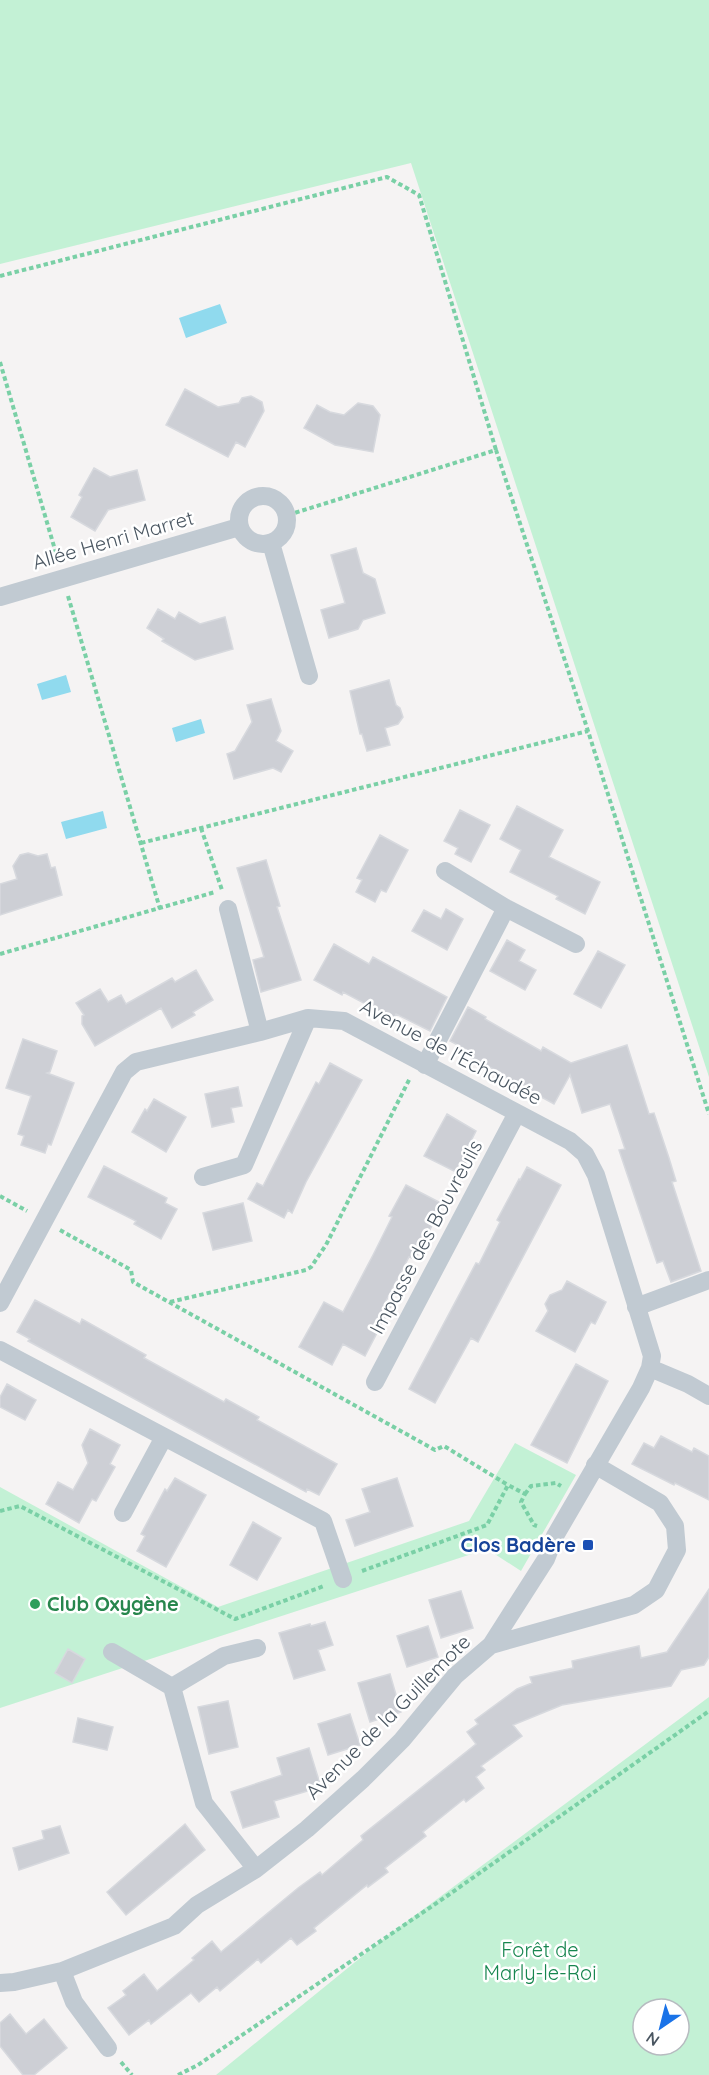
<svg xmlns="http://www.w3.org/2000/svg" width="709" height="2075" viewBox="0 0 709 2075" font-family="Quicksand,sans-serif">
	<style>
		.green { fill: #c3f1d5; fill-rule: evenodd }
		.water { fill: #90daee }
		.building { fill: #cdcfd5; stroke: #d7d9de; stroke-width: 1.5 }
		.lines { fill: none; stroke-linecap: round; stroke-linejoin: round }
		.path { stroke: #7ad0a6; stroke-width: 4; stroke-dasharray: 4.5 3; stroke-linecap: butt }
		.minor { stroke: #c1cad2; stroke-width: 18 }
		.transit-dot { fill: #1a4fb4; stroke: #fff; stroke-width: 2 }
		.leisure-dot { fill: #2e9e5b; stroke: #fff; stroke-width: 2 }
		.labels { text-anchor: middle; stroke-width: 5; stroke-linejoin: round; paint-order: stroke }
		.street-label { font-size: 20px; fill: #4a5661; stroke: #fff }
		.transit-label { font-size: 20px; font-weight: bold; fill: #164399; stroke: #fff; text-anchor: end }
		.leisure-label { font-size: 20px; font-weight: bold; fill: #27864d; stroke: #fff; text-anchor: start }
		.park-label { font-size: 20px; fill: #17864f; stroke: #fff }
	</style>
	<rect width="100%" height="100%" fill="#f5f3f3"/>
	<!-- green -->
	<path class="green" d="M0,0H709V1077L411,163L0,264Z
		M515,1443L576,1475L521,1571L487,1549L0,1708V1487L218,1607L469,1521Z
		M709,1697V2075H216L386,1937ZM643,2009H679V2045H643Z"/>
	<!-- water -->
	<path class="water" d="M220,304L227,323L186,338L179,318Z
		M66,675L71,692L42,700L37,684Z
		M201,719L205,733L176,742L172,728Z
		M103,811L107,828L66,839L61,822Z"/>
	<!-- building -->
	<path class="building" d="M185,389L218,407L239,403L242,398L251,396L262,402L264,411L245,447L236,442L228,457L166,425Z
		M358,403L373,406L380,415L373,452L335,445L304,428L317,405L330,412L344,415Z
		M94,468L110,477L137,470L145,500L108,510L95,531L71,517L82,497L79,495Z
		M356,548L363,573L375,579L385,613L363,620L358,629L329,638L321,610L345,603L331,555Z
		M158,609L175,619L179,612L200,624L225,617L233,649L195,660L162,641L164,639L147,628Z
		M389,680L396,705L400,708L403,717L398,724L385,728L390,745L367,751L362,734H360L350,691Z
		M271,699L281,731L276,741L293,751L281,772L273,768L234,779L227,754L235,751L252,722L247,705Z
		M517,806L563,830L549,857L600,882L585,914L556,899L558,896L510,872L521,850L500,839Z
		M460,810L490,825L471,862L455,854L458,848L444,841Z
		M380,835L408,850L386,892L381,890L375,902L356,892L362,880L357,878Z
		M28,853L38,856L47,854L51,868L55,867L62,895L0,915V884L17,879L13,866L20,855Z
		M266,860L280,906L277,907L301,980L261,992L253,960L264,957L237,868Z
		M446,909L463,919L447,950L412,931L424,910L441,919Z
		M507,940L525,950L519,961L536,970L525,990L490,971Z
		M334,944L369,964L373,957L447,997L430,1031L396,1014L394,1019L343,992L342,995L314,980Z
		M598,951L625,965L601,1008L574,994Z
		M196,970L213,1000L193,1012L195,1015L172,1028L161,1008L95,1046L82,1024V1016L84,1015L76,1003L100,989L108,1002L121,995L126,1004L172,978L175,982Z
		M468,1007L486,1017L485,1019L541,1051L543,1047L571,1063L627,1045L649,1114L654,1113L669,1158L676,1181L672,1182L701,1271L671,1282L663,1261L657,1263L619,1150L625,1149L610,1104L582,1113L570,1075L554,1104L499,1074L500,1072L466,1056L469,1051L450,1041Z
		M23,1039L57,1051L50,1072L47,1073L74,1083L51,1145L48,1144L45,1153L21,1145L24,1136L18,1134L31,1096L6,1088Z
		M330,1063L362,1080L306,1182L292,1213L288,1210L284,1218L248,1199L257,1183L263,1186L316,1082L319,1084Z
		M238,1087L242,1106L231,1108L234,1122L212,1127L205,1094Z
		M154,1099L186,1117L166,1152L132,1132L145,1109L147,1111Z
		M447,1114L476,1131L466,1151L471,1154L460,1174L424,1156Z
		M104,1166L167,1198L165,1203L177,1209L161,1239L134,1224L136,1221L88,1197Z
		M527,1167L561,1185L478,1342L471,1338L435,1403L409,1389L476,1263L479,1264L500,1222L497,1220L519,1179L520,1180Z
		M406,1185L443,1204L415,1259L409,1257L385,1303L391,1306L365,1356L343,1344L332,1365L299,1347L324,1302L343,1312L373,1255L392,1217L389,1216Z
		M243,1203L252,1241L213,1250L203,1213Z
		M567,1281L606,1302L595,1324L591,1322L575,1352L536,1331L548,1311L545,1304L550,1295L562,1290Z
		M35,1300L80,1324L82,1319L146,1355L144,1358L224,1402L226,1399L259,1417L257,1420L337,1464L319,1495L307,1489L306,1492L28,1341L30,1339L17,1332Z
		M576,1364L608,1381L567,1463L531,1445Z
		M7,1384L36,1400L25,1420L0,1407V1397Z
		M90,1429L120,1445L110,1464L115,1467L96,1501L92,1499L79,1523L46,1504L58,1482L73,1490L88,1463L82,1445Z
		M661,1436L692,1452L694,1448L709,1456V1500L675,1483L674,1485L632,1464L644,1443L654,1448Z
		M175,1478L206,1495L166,1567L137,1551L145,1536L141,1534L165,1489L167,1491Z
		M397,1478L413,1526L355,1546L346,1520L370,1512L362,1489Z
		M253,1522L281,1538L257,1580L230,1565Z
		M709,1589V1657L704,1665L681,1670L671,1686L562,1705L513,1725L522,1736L481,1766L485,1770L476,1777L484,1788L466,1802L464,1799L423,1832L426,1836L385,1868L388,1872L368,1887L367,1885L314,1928L316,1931L297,1945L291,1938L261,1963L258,1959L220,1991L217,1987L199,2002L191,1993L151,2024L149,2020L129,2035L108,2008L126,1995L123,1991L144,1974L157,1991L194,1960L192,1958L212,1941L221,1952L298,1888L320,1872L322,1875L363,1840L361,1836L476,1744L467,1732L478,1724L475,1720L517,1689L532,1683L530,1677L573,1668L572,1661L639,1646L641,1658L667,1652Z
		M461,1591L473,1628L441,1638L429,1600Z
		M325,1622L333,1645L318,1650L325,1670L294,1679L279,1633L310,1624L311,1626Z
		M428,1626L438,1657L407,1667L397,1636Z
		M68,1649L85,1659L72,1683L55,1673Z
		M390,1674L401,1712L370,1722L358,1683Z
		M228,1701L238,1747L209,1754L198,1707Z
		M350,1714L360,1745L328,1755L318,1724Z
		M78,1718L113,1727L107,1750L73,1742Z
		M309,1748L321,1787L274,1801L279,1817L243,1828L231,1792L282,1775L277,1758Z
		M185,1824L205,1850L126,1915L107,1892Z
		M60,1826L69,1853L19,1870L13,1848L44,1839L42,1831Z
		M10,2014L26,2034L44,2019L67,2048L34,2075H23L0,2046V2023Z"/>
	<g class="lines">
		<!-- path -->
		<path class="path" d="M0,276L387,177L419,195L496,450
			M0,362L58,560
			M288,515L496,450L588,731L709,1114
			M68,596L160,909
			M201,828L222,890
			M141,843L588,731
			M0,954L215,892
			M0,1196L27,1211
			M60,1230L131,1270L133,1282L435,1450L444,1446L508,1485
			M170,1302L306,1270L311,1267L326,1245L410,1078
			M525,1494L531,1486L556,1483L561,1486
			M0,1511L20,1506L235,1619L324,1586
			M362,1571L487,1525L508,1485L525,1494L521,1502L534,1525L537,1526
			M121,2062L132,2075
			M178,2075L198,2065L447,1896L709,1711"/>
		<!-- minor -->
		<path class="minor" d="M239 520a24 24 0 1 1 48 0a24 24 0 1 1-48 0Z
			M271,543L309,676
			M0,597L239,527
			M445,871L506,908L576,944
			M228,909L260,1032
			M425,1065L506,908
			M203,1177L244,1165L308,1018
			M0,1303L124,1072L136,1062L260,1032L308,1018L344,1021L570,1141L585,1154L596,1175L652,1356L650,1368L641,1388L555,1536L546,1559L491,1645L455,1676L402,1740L363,1779L307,1829L256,1869L197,1905L174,1926L62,1971L14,1982L0,1983
			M636,1307L709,1280
			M0,1350L323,1521L343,1579
			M650,1368L688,1384L709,1396
			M375,1382L517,1113
			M123,1513L164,1437
			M491,1645L634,1605L656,1590L677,1550L675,1526L660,1503L595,1465
			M112,1652L172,1687L204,1803L256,1869
			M172,1687L224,1656L257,1648
			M62,1971L74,2002L108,2048"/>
	</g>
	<!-- markers -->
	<rect class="transit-dot" x="582" y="1539" width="12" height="12" rx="3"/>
	<circle class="leisure-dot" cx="35" cy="1604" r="6"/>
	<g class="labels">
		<!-- street labels -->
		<g class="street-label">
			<text transform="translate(113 540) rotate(-16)" y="7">Allée Henri Marret</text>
			<text transform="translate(451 1052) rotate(28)" y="7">Avenue de l'Échaudée</text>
			<text transform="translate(426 1237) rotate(-62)" y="7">Impasse des Bouvreuils</text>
			<text transform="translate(388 1717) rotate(-45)" y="7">Avenue de la Guillemote</text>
		</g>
		<!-- transit labels -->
		<g class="transit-label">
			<text x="576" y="1552">Clos Badère</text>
		</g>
		<!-- leisure labels -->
		<g class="leisure-label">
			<text x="47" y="1611">Club Oxygène</text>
		</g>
		<!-- park labels -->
		<g class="park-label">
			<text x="540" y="1957">Forêt de<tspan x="540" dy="23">Marly-le-Roi</tspan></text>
		</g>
	</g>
	<!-- north arrow -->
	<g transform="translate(661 2027) rotate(215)"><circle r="28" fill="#ffffff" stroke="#b7bbc0" stroke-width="1.5"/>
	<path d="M0-4.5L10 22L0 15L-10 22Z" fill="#1a73e8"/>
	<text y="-9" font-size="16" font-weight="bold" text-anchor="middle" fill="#4a5661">N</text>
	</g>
</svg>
